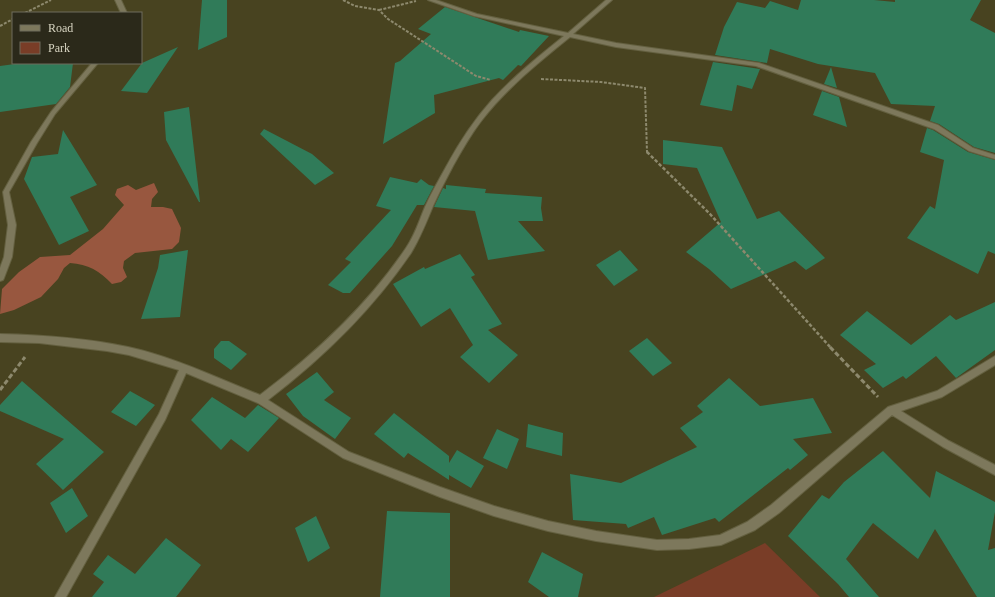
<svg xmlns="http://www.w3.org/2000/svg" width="995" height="597" viewBox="0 0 995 597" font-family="Georgia,serif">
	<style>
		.green { fill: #793d27 }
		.forest { fill: #98573f }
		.building { fill: #307b59 }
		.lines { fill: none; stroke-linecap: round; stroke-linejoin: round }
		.minor-casing { stroke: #646040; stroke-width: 2 }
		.path-far2 { stroke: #8d896d; stroke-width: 2; stroke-dasharray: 3 1.5; stroke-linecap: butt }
		.path-far1 { stroke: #8d896d; stroke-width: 2.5; stroke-dasharray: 3.5 2; stroke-linecap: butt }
		.path { stroke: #8d896d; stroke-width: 3; stroke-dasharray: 5 2.5; stroke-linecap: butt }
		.minor { fill: #7d785c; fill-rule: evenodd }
	</style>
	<rect width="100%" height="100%" fill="#484320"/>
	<!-- green -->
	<path class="green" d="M765,543L820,597H654Z"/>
	<!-- forest -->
	<path class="forest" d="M154,183L158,192L152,199L151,207H163L172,209L181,228L179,242L172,249L135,253L124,261L123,268L127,277L121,282L112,284C100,271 88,264 70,263L64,268L58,279L41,297L14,310L0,314L2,289L19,272L40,257L70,255L103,229L124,205L115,195L117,189L128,185L136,190Z"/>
	<!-- building -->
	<path class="building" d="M202,0H227V37L198,50Z
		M801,0H874L895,2V0H981L970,20L995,33V153L974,147L939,124L930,121L935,106L891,104L875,73L818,64L770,49L767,63L715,55L724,27L737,2L765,8L770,1L798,10Z
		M445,7L519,32L520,30L549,36L521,66L518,65L503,80L499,78L434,95L435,113L383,144L395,63L400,61L431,34L418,29Z
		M178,47L147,93L121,91L142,63Z
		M713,62L760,69L752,89L737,85L732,111L700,105Z
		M22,63H73L70,87L56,104L0,112V66Z
		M831,67L837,88L824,84Z
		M822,91L839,97L847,127L813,115Z
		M189,107L200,202H199L166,140L164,112Z
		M927,128L933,130L968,152L995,160V254L988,251L978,274L907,238L930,206L935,209L944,160L920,152Z
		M264,129L312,154L334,173L315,185L260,134Z
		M63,130L97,185L70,197L89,231L59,245L24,179L32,157L58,154Z
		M663,140L722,147L757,219L779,211L825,258L806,270L795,261L731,289L709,269L686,252L721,222L697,168L663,164Z
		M390,177L417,183L421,179L429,185L434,186L424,205H417L392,246L350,293H343L328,285L351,262L345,259L391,210L376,206Z
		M446,185L486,189L485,193L542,197L541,208L543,221H518L545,251L488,260L475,211L434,207L443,188L446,189Z
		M188,250L180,317L141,319L158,268L160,255Z
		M620,250L638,270L614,286L596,265Z
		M460,254L475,275L471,277L502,324L488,330L518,355L489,383L460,357L473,345L450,308L421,327L393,284L424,267L425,269Z
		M995,302V350L956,378L936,356L906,379L903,376L883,388L864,370L876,364L840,335L867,311L911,345L950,315L956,320Z
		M647,338L672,363L653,376L629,351Z
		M221,341H229L247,354L231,370L214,358V349Z
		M317,372L334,392L324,400L351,418L335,439L303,416L286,394Z
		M729,378L760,406L813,398L832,433L793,439L808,455L790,470L788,468L719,522L715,518L662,535L654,517L628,528L626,524L573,520L570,474L621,483L697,447L680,428L703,412L697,406Z
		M22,381L104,452L63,490L36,464L64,439L0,411V405Z
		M130,391L155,405L136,426L111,412Z
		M212,397L245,418L258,405L279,418L248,452L231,439L221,450L191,420Z
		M394,413L449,456V463L457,450L484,466L471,488L449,475V480L408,453L404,458L374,434Z
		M528,424L563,433L562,456L526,447Z
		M497,429L519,439L507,469L483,458Z
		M883,451L930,498L936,471L995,502V512L988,550L995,548V597H977L935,529L918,559L873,523L846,559L879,597H849L838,584L788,536L822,495L829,499L844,482Z
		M72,488L88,516L66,533L50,503Z
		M387,511L450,513V597H380Z
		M316,516L330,548L308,562L295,528Z
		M166,538L201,565L176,597H92L104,582L93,574L108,555L135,574Z
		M542,552L583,574L578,597H549L528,582Z"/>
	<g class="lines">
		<!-- minor casing -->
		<g class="minor-casing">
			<path id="minor" d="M115,0H121L127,13H121Z
				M428,0H436L477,14L568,33L606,0H612L573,34L616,43L759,63L938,125L973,148L995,155V159L969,151L934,129L756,66L616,47L570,37C539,62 507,88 482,120C471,134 462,150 453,166C446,179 439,193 433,206C426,223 420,238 411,253C372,310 323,358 268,400L349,452L440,487L494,506L548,521L596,531L657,540L689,539L720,535L747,522L771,505L888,407L937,391L995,356V365L942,397L901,411L949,441L995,465V475L943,447L892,415L779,513L755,530L721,545L689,549L657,550L596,541L548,531L494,516L440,497L343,458L258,403L186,373L165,420L66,597H55L159,414L179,370L129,355L107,351L39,343L0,342V334C42,335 86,338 128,347C174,357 217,378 260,395C316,353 367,306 406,248C415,235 419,221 425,207C431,193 439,180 446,167C459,143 474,120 492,100C514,76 539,56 564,36L474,16Z
				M92,63H98L55,114L37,143L9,192L16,225L12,257L4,278L3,280L0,281V268L4,257L8,225L3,192L31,142L51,112Z"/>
		</g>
		<!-- path-far2 -->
		<path class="path-far2" d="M343,0L355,6L379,10L388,19L476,76L491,80
			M379,10L416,1
			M25,13L51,0
			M0,26L13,19
			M541,79L601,82L645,88L647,152L648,153"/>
		<!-- path-far1 -->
		<path class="path-far1" d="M647,152L710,214L831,348"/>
		<!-- path -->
		<path class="path" d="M830,347L878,397
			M0,390L25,357"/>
		<!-- minor -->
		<use href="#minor" class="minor"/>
	</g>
	<!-- legend -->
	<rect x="12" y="12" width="130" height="52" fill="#2b291a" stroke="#6f6d5c"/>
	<rect x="20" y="25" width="20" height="6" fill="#7d785c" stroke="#6f6d5c"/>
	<text x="48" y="32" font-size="12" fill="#d6d3c0">Road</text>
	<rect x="20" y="42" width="20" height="12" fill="#793d27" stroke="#6f6d5c"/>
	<text x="48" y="52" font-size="12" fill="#d6d3c0">Park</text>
</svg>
